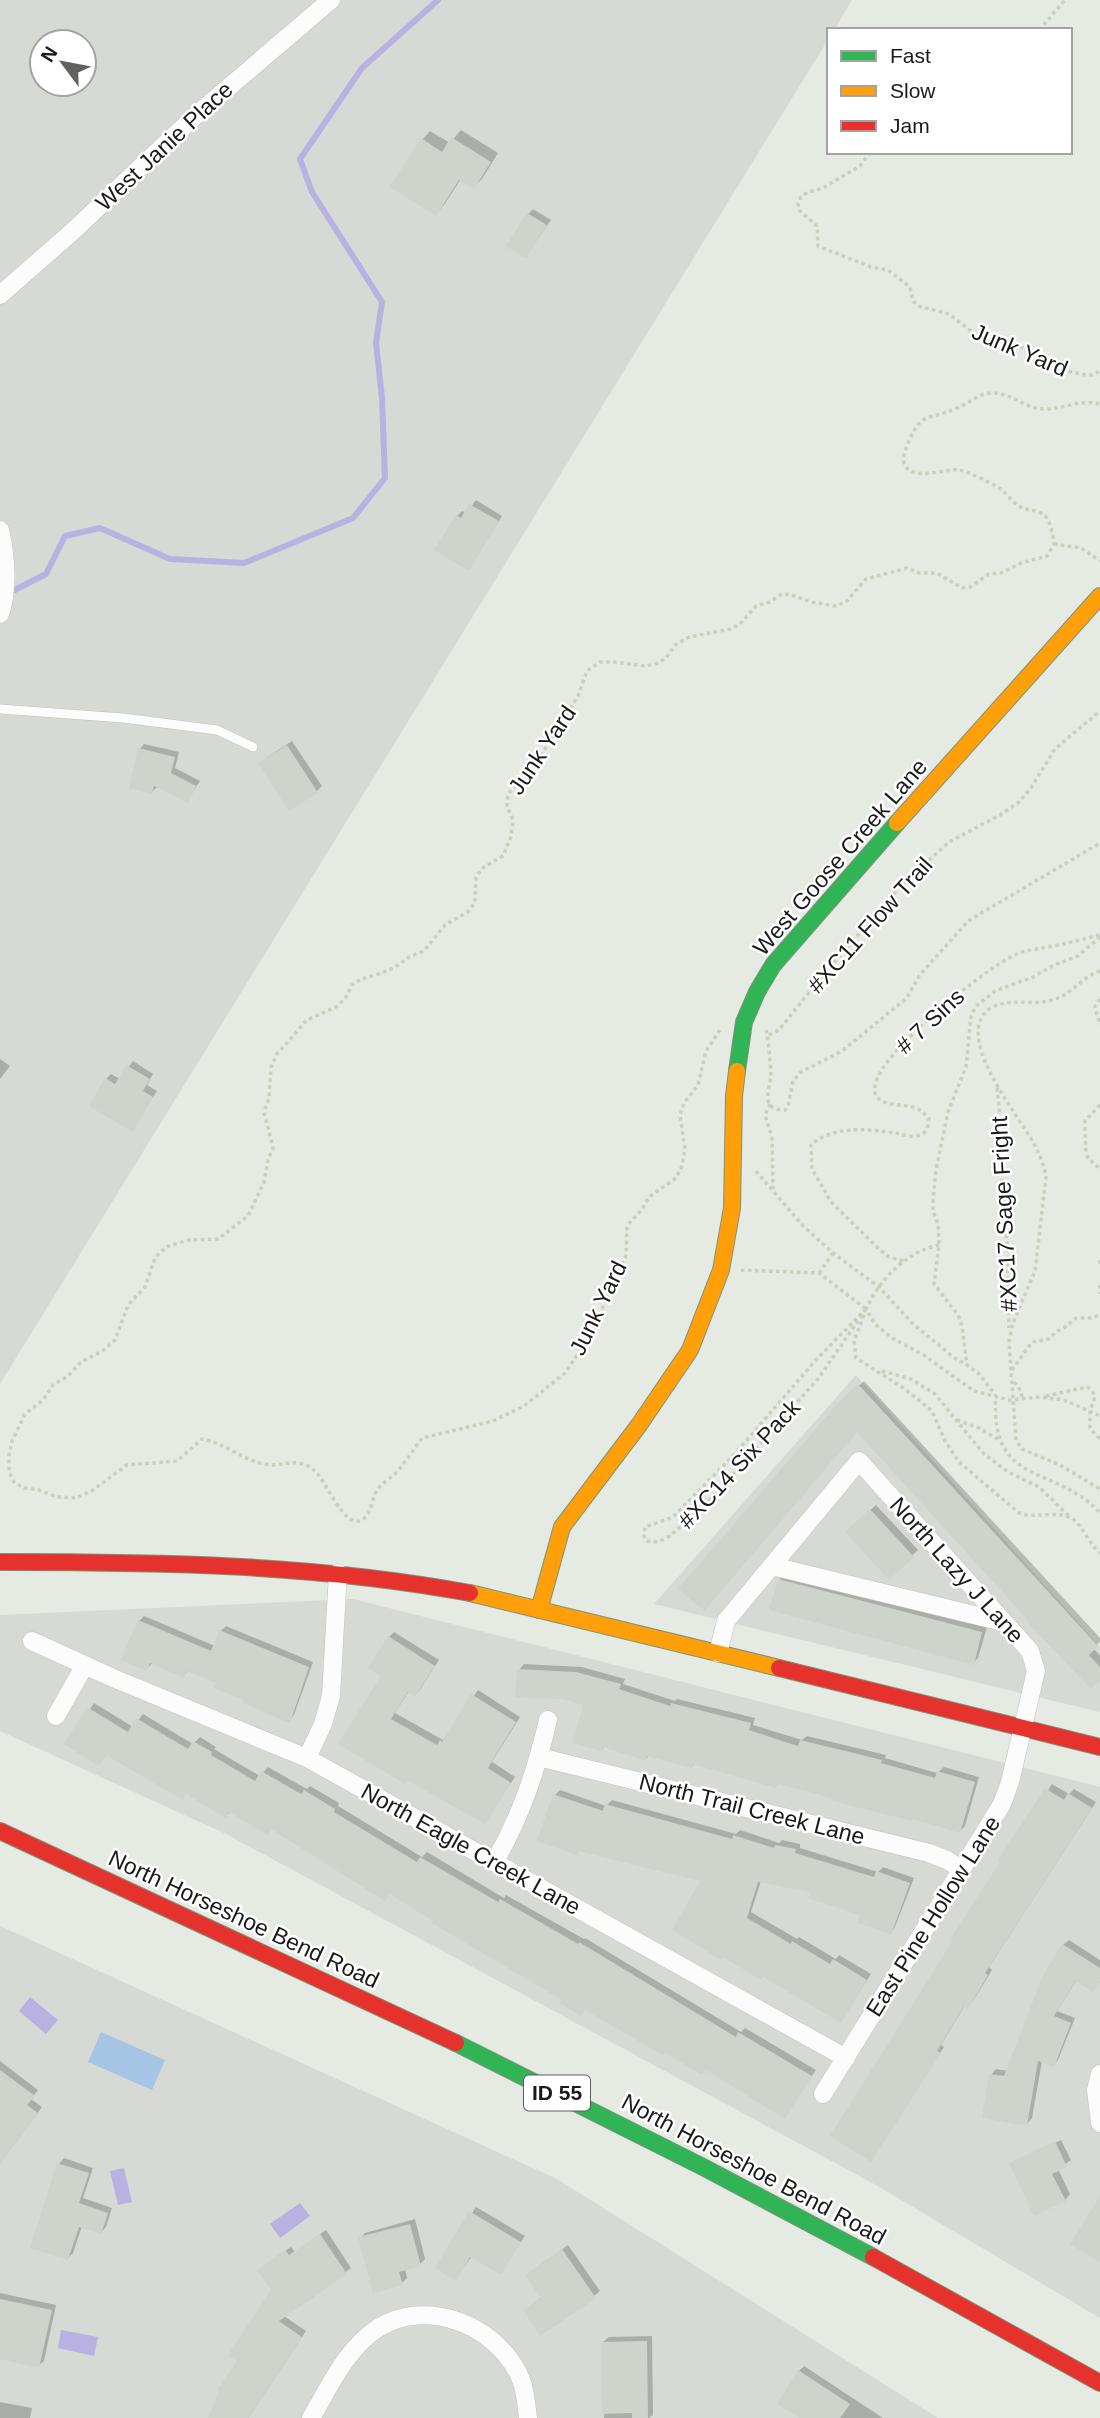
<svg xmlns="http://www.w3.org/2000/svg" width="1100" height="2418" viewBox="0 0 1100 2418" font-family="Arial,sans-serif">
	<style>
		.residential { fill: #d6d9d4; fill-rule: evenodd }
		.pitch { fill: #a6c4e4 }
		.water { fill: #b9b1e1 }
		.shadow { fill: #0003 }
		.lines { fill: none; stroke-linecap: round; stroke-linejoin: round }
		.stream { stroke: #b9b1e1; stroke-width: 6 }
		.building { fill: #ced3cb }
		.lane-casing { stroke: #c0c2be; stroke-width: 10 }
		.street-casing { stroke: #c0c2be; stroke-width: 19 }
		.fast-casing { stroke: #7b947c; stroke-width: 18 }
		.slow-casing { stroke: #7b947c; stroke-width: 18 }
		.jam-casing { stroke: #7b947c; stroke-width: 18 }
		.path { stroke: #cccebd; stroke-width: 3.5; stroke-dasharray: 3.5 3.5; stroke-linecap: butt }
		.lane { stroke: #fbfcfb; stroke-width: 9 }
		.street { stroke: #fbfcfb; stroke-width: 18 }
		.fast { stroke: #30b455; stroke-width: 16 }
		.slow { stroke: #ff9f0a; stroke-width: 16 }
		.jam { stroke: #e5322d; stroke-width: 16 }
		.labels { text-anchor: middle; stroke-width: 5; stroke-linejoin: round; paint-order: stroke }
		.shield { fill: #fff; stroke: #5f5f5f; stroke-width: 2 }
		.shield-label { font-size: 21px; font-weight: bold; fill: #1a1a1a }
		.street-label { font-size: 23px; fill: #1a1a1a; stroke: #fff }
	</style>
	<rect width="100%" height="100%" fill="#e5eae2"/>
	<!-- residential -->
	<path class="residential" d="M0,0H852L834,30H829V38L0,1384ZM42,42H84V84H42Z
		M856,1375L1100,1647V1712L654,1604Z
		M353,1599L1100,1787V2318L876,2185L226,1834L0,1731V1615Z
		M0,1926L557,2179L938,2418H0Z"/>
	<!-- pitch -->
	<path class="pitch" d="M101,2032L165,2060L152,2090L88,2062Z"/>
	<!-- water -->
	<path class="water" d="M30,1997L58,2020L46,2034L19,2011Z
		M124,2168L132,2202L118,2205L110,2171Z
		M300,2203L310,2216L280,2238L270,2224Z
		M61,2330L98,2337L94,2356L58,2348Z"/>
	<!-- shadow -->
	<path class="shadow" d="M461,130L498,153L482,179L473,187L461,179L444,205L436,214L422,140L430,131L450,143Z
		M533,209L551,220L526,256L528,214Z
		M476,500L502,516L469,569L457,516L462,511L466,513Z
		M292,741L322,786L317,791L266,758Z
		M144,744L179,752L175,768L200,781L187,801L158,786L152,792L140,749Z
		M0,1059L10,1066L0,1079Z
		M133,1061L153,1074L147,1085L157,1091L132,1130L106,1079L111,1074L120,1079Z
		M864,1381L1100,1638V1642L1093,1648L1100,1656V1678L857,1430L839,1404Z
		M876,1505L918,1550L889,1577L847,1532Z
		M784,1575L987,1627L978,1658L973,1663L779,1580Z
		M144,1616L215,1646L221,1631L226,1626L313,1662L294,1715L289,1721L246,1699L218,1682L189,1670L184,1675L153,1662L147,1669L139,1621Z
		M394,1632L439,1660L420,1690L415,1695L409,1691L395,1713L443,1740L478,1690L520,1717L492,1762L515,1777L484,1822L340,1743L383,1675L389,1637Z
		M524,1664L582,1667L625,1679L623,1684L675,1701L677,1699L755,1718L753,1725L802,1740L807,1736L886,1755L885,1758L937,1773L944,1767L979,1777L965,1826L960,1831L780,1782L776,1786L695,1763L691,1767L649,1755L646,1759L605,1746L602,1749L585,1704L519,1670Z
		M94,1703L133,1727L143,1714L193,1744L200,1737L216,1747L214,1749L260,1776L268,1767L307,1789L310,1786L339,1803L338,1806L422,1857L427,1852L504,1898L506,1895L584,1939L585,1938L741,2032L745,2028L816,2070L785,2116L707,2068L564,1999L391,1892L272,1828L267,1833L231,1811L226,1816L187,1793L107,1754L99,1763L67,1743Z
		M1052,1784L1069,1794L1074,1789L1096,1802L989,1967L992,1970L973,2001L965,2005L941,2045L944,2047L871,2160L1002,1861Z
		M560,1790L606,1806L612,1800L736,1834L740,1830L779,1843L782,1840L800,1844V1848L878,1872L883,1867L914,1878L895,1927L890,1933L862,1914L812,1891L761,1881L751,1912L797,1939L799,1937L836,1959L839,1955L871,1974L841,2021L703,1880L555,1795Z
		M1069,1940L1100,1960V1981L1093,1990L1077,1980L1057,2011L1075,2018L1058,2060L1053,2065L1042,2061L1032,2118L1027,2124L991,2075L996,2069L1008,2071L1063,1945Z
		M0,2061L38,2090L31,2099L42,2107L11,2149L0,2150Z
		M1061,2140L1071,2160L1058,2169L1070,2194L1065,2200L1011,2164L1015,2160V2162Z
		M64,2158L93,2168L83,2198L112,2208L106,2227L101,2232L82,2226L73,2253L68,2258L59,2164Z
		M476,2207L525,2236L500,2273L472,2256L456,2278L437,2267Z
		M415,2219L425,2259L420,2264L405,2268L407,2278L402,2283L360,2238L365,2233Z
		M326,2230L351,2268L284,2316L306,2331L248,2418H210L273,2290L265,2265L291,2247L295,2252Z
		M568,2245L600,2291L594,2296L525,2310L542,2297L533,2270Z
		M0,2293L56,2305L44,2361L38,2366L0,2357Z
		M652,2336L653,2415L649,2418H604L603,2342L609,2337Z
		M804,2366L883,2418H802L799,2371Z
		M0,2402L32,2408L30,2418H0Z"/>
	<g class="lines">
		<!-- stream -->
		<path class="stream" d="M7,594L46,574L65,536L100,528L170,559L244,563L353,518L385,478L382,398L376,343L382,302L312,192L300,159L362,68L438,0"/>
	</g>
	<!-- building -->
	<path class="building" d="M451,137L491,162L474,189L459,180L436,216L390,187L421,138L442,152Z
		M527,213L547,225L526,258L506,246Z
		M469,504L499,521L469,571L434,550L456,515L461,518Z
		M287,745L318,793L289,811L258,763Z
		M138,748L175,757L171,773L196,786L188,803L154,786L152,794L129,788Z
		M126,1065L150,1079L143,1091L153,1097L133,1132L89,1106L105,1078L115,1084Z
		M858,1384L1098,1646L1089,1655L1100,1667V1681L1091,1689L1027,1622L1029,1621L857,1432L704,1611L678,1589L838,1403Z
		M870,1509L914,1557L889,1580L845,1532Z
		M778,1579L982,1632L974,1665L769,1610Z
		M138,1620L211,1651L219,1630L309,1667L290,1723L243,1703L244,1700L213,1688L216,1683L187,1671L184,1678L150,1663L147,1671L121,1660Z
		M388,1636L435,1666L415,1697L408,1692L391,1719L437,1745L440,1740L442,1742L471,1694L516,1722L488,1768L511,1783L485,1824L407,1780L405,1784L338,1744L381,1676L368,1668Z
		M517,1669L576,1672L621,1684L619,1689L670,1706L671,1703L751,1723L749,1730L798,1746L800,1740L882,1760L881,1763L935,1778L937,1771L975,1782L960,1833L913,1819L912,1821L856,1807L831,1800L832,1798L778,1784L776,1788L693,1764L692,1768L647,1756L646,1761L603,1747L602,1751L573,1743L583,1705L563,1699L515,1697Z
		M87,1707L128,1732L136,1718L188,1749L193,1741L212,1752L211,1755L255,1781L261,1771L301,1794L304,1790L335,1809L334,1812L417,1862L420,1857L498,1902L500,1899L578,1944L579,1942L736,2037L738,2032L812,2076L785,2119L706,2070L702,2075L664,2052L663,2055L585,2010L581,2016L560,2003L562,2000L432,1923L433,1921L390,1894L385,1901L271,1829L268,1835L229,1812L226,1818L186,1794L183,1800L106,1755L99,1766L64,1744Z
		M1045,1788L1064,1800L1068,1793L1092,1808L985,1973L988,1975L968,2009L964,2006L937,2051L941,2053L871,2162L830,2136L953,1940L951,1938L1000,1862L998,1860Z
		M553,1794L603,1811L605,1804L732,1839L733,1835L774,1848L775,1845L796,1849L795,1853L874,1877L876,1871L910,1883L891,1935L857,1922L860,1915L808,1898L810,1892L758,1882L747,1918L791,1944L792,1941L830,1964L833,1959L867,1980L841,2023L763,1977L761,1980L723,1957L721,1960L672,1930L700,1881L579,1851L577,1855L537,1841Z
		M1062,1944L1100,1968V1981L1093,1992L1076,1981L1054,2016L1071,2023L1054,2067L1038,2061L1027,2126L982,2118L989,2074L1004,2076L1040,1983L1039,1982Z
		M0,2070L35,2096L27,2105L38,2113L0,2164Z
		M1055,2141L1067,2167L1052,2174L1066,2201L1034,2216L1009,2163Z
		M57,2163L89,2173L79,2203L108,2213L101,2234L79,2227L68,2260L30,2248Z
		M1100,2196V2262L1070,2244Z
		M469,2211L521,2242L501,2275L470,2257L456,2281L435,2268Z
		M410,2224L421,2266L399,2272L403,2285L373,2293L358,2237Z
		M320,2234L347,2274L279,2321L302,2337L248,2418H208L220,2390L218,2389L237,2361L228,2355L271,2290L257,2270L285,2250L289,2255Z
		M562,2249L596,2298L540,2336L523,2310L541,2298L525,2275Z
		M0,2299L52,2310L39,2368L0,2359Z
		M647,2341L648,2418H632V2413L602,2414L601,2342Z
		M798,2370L850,2404L840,2418H799L777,2404Z"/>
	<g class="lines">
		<!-- lane casing -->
		<g class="lane-casing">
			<path id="lane" d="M0,709L123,718L217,730L253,747"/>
		</g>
		<!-- street casing -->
		<g class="street-casing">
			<path id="street" d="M0,295L73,231L195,116L331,0
				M0,530C6,557 9,587 0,614
				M772,1566L1003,1622
				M32,1641L113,1678L307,1758L846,2058
				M718,1653L726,1621L859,1461L1030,1651L1036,1671L1010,1782L1002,1804L823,2094
				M56,1716L85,1665
				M539,1757L929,1853L947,1860L962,1870
				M307,1758L323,1724L331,1696L338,1573
				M495,1861C521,1816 536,1771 548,1720
				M1100,2074L1096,2090L1100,2123
				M311,2418C330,2386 346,2349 378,2328C426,2298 492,2324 517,2371C525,2385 526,2402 528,2418"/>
		</g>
		<!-- fast casing -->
		<g class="fast-casing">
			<path id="fast" d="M737,1071L744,1022L757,992L773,965L897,823
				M456,2043L703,2167L873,2257"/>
		</g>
		<!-- slow casing -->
		<g class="slow-casing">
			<path id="slow" d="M897,823L1100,596
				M470,1593L779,1668
				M539,1610L562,1527L639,1425L690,1350L721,1270L732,1208L734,1096L737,1071"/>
		</g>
		<!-- jam casing -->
		<g class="jam-casing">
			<path id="jam" d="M0,1562C159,1562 313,1564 470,1593
				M779,1668L1100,1747
				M0,1831L456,2043
				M873,2257L1100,2383"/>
		</g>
		<!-- path -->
		<path class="path" d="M1039,30L1065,0
			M870,152L860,166L821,189L808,192L801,197L798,204L799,210L817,226L818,246L871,267L888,270L910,287L913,301L918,306L949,314L979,337L990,341L1006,342L1029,350L1045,356L1058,369L1086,375H1092L1100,371
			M1054,544L1081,548L1100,561
			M1100,937L1078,956L1054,965L1033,977L995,991L976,1006L971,1016L966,1067L948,1112L936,1170L933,1200V1211L938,1224L939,1245L934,1284L958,1315L962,1326L967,1365L979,1374L996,1396C989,1488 1056,1464 1100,1513
			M1100,971C1083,976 1072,994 1055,999C1034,1007 1013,997 993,1007C948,1030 1018,1115 1033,1142C1039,1153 1044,1165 1046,1177L1035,1271L1013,1323L1009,1341L1016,1440L1022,1449L1060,1465L1100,1489
			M1100,999L1095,1007L1100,1025
			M720,1030L706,1051L698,1085L684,1103L680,1115L685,1149L682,1166L676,1178L649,1197L642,1209L627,1226L626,1255L591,1334L565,1373L524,1406L493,1421L422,1438C414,1449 406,1461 397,1472C391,1478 382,1483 377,1490C371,1500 372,1517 359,1521C344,1526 326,1482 316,1472C302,1458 289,1464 272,1465C249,1465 224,1442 202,1439L177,1461L127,1465L93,1490L76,1498L57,1497L39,1490L24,1488L14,1482L9,1472V1455L12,1441L25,1414L43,1400L53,1385L68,1376L81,1362L104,1350L115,1340L128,1305L145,1287L155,1258L166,1247L189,1240L218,1239L248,1216L264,1182L268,1160L273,1148L264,1112L269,1098L271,1067L277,1054L307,1020L336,1007L345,999L352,985L361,979L376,975L394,968L409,957L424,951L445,925L469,911L475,902L476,878L481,869L503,856L511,837L513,820L507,806L508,794L533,768L578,696L587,671L600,662H614L645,666L656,664L666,658L675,645L689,637L730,629L740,624L756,606L770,602L780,595L789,594L811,602L836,606L847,601L866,579L907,568L919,573H937L962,588L970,587L989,574L1001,573L1021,563L1047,556L1054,544C1053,535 1051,525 1047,518C1041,510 1031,511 1023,508C1014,505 1009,496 1002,490C996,485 967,471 959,470C944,468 912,483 904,463C902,457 906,449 908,443C922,410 929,421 957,408C969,403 978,394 991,393C1010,392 1024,408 1042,409C1062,410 1079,399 1100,404
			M766,1030C768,1035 771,1070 771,1076C769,1092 760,1110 785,1110L788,1106L793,1081L801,1072L842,1051L907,998L919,976L968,921L1100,843
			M769,1035L779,1030L817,982L902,885L949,842L1000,815L1019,802L1031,788L1055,749L1100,711
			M997,1088L1002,1138L1001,1171L1007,1243L1009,1328
			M770,1104L765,1115L772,1138L773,1191
			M1100,1105L1085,1121V1129L1086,1153L1088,1158L1100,1169
			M756,1171L803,1226L833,1253L879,1287L912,1323L953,1357L967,1365
			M939,1245C906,1252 880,1279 866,1309L875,1324L892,1338L922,1354L974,1391L1009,1400L1040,1397L1064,1400L1100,1416
			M1100,1260V1267
			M903,1261L889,1257L879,1249L831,1202L812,1169L811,1145C833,1125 868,1129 896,1133C904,1135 915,1139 923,1133C928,1130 928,1124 929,1119C925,1114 922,1111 916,1108C904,1103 878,1108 875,1092C867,1061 989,965 1017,954C1028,949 1041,949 1053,946C1069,943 1084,939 1100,935
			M741,1270L819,1273L866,1309
			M819,1273L833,1253
			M1100,1285V1294
			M866,1309L818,1379L706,1504L670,1536L658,1542L647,1541L644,1536L645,1527L673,1517L733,1456L815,1361Z
			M864,1315L854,1341L856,1358L905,1389L932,1411L945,1441L959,1462L1019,1513C1035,1519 1055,1510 1071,1518C1082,1524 1089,1544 1100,1553
			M1012,1370L1032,1342L1049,1339L1057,1331L1064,1328L1076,1318H1091L1100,1315
			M882,1371L911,1379L935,1394L984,1454L1008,1472L1039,1487L1071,1518
			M1014,1382L1021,1391L1022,1399
			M1046,1396L1087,1387L1092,1390L1095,1397L1090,1411V1428L1100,1439
			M957,1420L979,1428L999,1440"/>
		<!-- lane -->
		<use href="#lane" class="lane"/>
		<!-- street -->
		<use href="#street" class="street"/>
		<!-- fast -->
		<use href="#fast" class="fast"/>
		<!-- slow -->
		<use href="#slow" class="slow"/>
		<!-- jam -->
		<use href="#jam" class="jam"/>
	</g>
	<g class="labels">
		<!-- shield labels -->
		<rect class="shield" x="524" y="2075.5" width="66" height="35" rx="5"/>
		<g class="shield-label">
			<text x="557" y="2100">ID 55</text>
		</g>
		<!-- street labels -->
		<g class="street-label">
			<text transform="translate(164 146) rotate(-43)" y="8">West Janie Place</text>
			<text transform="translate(1020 350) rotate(23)" y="8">Junk Yard</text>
			<text transform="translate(542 750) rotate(-56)" y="8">Junk Yard</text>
			<text transform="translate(840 857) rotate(-49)" y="8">West Goose Creek Lane</text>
			<text transform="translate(870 925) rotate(-48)" y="8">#XC11 Flow Trail</text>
			<text transform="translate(930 1021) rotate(-43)" y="8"># 7 Sins</text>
			<text transform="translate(1004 1214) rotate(-93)" y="8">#XC17 Sage Fright</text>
			<text transform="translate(598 1308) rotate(-64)" y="8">Junk Yard</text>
			<text transform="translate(739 1464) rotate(-47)" y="8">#XC14 Six Pack</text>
			<text transform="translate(957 1570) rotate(48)" y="8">North Lazy J Lane</text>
			<text transform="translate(752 1809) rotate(14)" y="8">North Trail Creek Lane</text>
			<text transform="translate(471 1849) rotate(29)" y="8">North Eagle Creek Lane</text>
			<text transform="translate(933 1916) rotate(-58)" y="8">East Pine Hollow Lane</text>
			<text transform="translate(244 1919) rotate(25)" y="8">North Horseshoe Bend Road</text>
			<text transform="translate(754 2169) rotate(28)" y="8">North Horseshoe Bend Road</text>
		</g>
	</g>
	<!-- legend -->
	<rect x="827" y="28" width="245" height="126" fill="#ffffff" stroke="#a3a3a3" stroke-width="2"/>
	<rect x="841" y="51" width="35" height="10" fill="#30b455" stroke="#a3a3a3" stroke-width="2"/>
	<text x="890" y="63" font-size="21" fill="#1a1a1a">Fast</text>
	<rect x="841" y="86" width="35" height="10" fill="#ff9f0a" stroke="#a3a3a3" stroke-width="2"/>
	<text x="890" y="98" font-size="21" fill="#1a1a1a">Slow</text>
	<rect x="841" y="121" width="35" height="10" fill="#e5322d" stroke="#a3a3a3" stroke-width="2"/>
	<text x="890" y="133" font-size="21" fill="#1a1a1a">Jam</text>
	<!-- north arrow -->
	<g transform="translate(63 63) rotate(302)"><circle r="33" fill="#ffffff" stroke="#a3a3a3" stroke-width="2"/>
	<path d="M0-5L12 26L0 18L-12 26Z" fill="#616360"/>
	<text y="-10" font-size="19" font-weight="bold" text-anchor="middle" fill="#1a1a1a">N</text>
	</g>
</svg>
